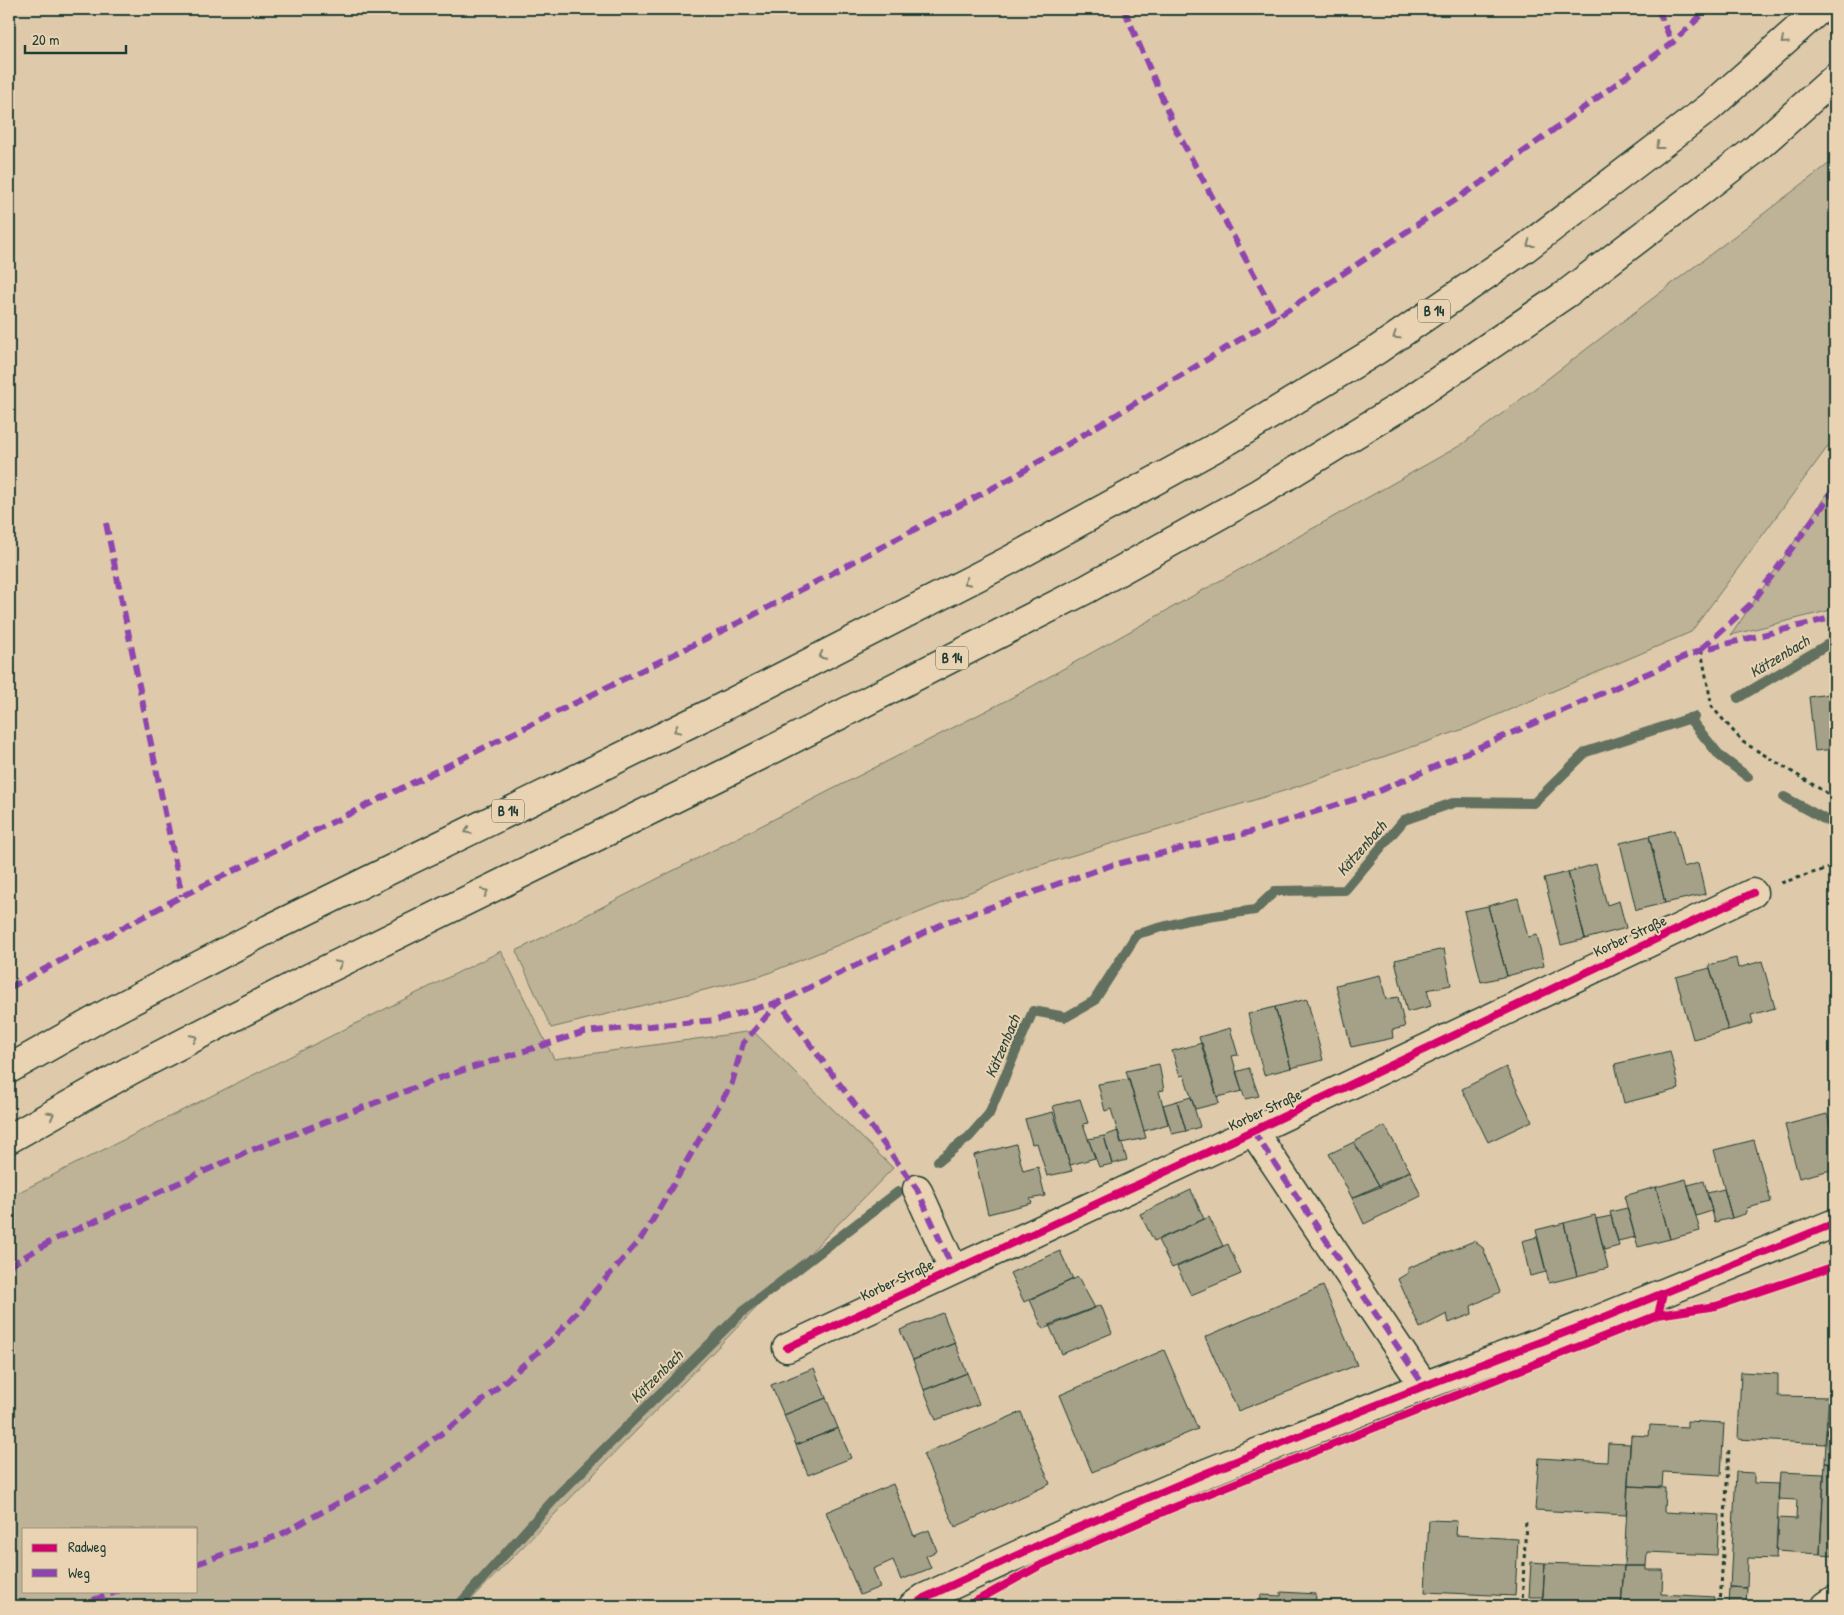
<svg xmlns="http://www.w3.org/2000/svg" width="1844" height="1615" viewBox="0 0 1844 1615" font-family="'Patrick Hand',sans-serif">
	<style>
		.green { fill: #beb297; stroke: #6e7866; fill-rule: evenodd }
		.lines { fill: none; stroke-linecap: round; stroke-linejoin: round }
		.stream { stroke: #626f5e; stroke-width: 10 }
		.building { fill: #a5a088; stroke: #1f3d34 }
		.minor-casing { stroke: #1f3d34; stroke-width: 31 }
		.highway-casing { stroke: #1f3d34; stroke-width: 31 }
		.path { stroke: #1f3d34; stroke-width: 3; stroke-dasharray: 4 4; stroke-linecap: butt }
		.minor { stroke: #ead3b2; stroke-width: 28 }
		.highway { stroke: #ead3b2; stroke-width: 28 }
		.quiet { stroke: #8e44ad; stroke-width: 6; stroke-dasharray: 12 6; stroke-linecap: butt }
		.cycleway-casing { stroke: #ead3b2; stroke-width: 11 }
		.cycleway { stroke: #d6006c; stroke-width: 8 }
		.oneway { stroke: #7a806d }
		.labels { text-anchor: middle; stroke-width: 4; stroke-linejoin: round; paint-order: stroke }
		.shield { fill: #ead3b2; stroke: #5c6a5a; stroke-width: 1 }
		.shield-label { font-size: 14px; font-weight: bold; fill: #1f3d34 }
		.street-label { font-size: 15px; fill: #1f3d34; stroke: #ead3b2 }
		.water-label { font-size: 16px; font-style: italic; fill: #30493e; stroke: #ead3b2 }
	</style>
	<rect width="100%" height="100%" fill="#decaaa"/>
	<filter id="ink" filterUnits="userSpaceOnUse"><feTurbulence type="fractalNoise" baseFrequency=".02" numOctaves="2"/><feDisplacementMap in="SourceGraphic" scale="10" xChannelSelector="R" yChannelSelector="G"/><feConvolveMatrix kernelMatrix="1 2 1 2 8 2 1 2 1" color-interpolation-filters="sRGB"/></filter>
	<g filter="url(#ink)">
		<!-- green -->
		<path class="green" d="M1835,159V437L1691,632L1467,728L1287,790L1025,870L761,976L551,1028L516,951L1013,697L1461,445Z
			M1835,482V609L1731,635Z
			M501,951L554,1059L753,1031L893,1168L465,1606H9V1197ZM24,1529H196V1591H24Z"/>
		<g class="lines">
			<!-- stream -->
			<path class="stream" d="M1738,698L1835,640
				M1689,718L1720,756L1748,777
				M1784,797L1835,825
				M938,1161L969,1137L989,1114L1033,1011L1066,1017L1094,1001L1137,934L1188,920L1255,910L1275,891L1345,890L1404,820L1456,802L1534,803L1586,752L1694,717
				M458,1606L558,1495L742,1312L898,1192"/>
		</g>
		<!-- building -->
		<path class="building" d="M1835,693V749L1815,751L1809,697Z
			M1674,830L1683,867L1698,863L1705,894L1665,903L1649,836Z
			M1649,836L1665,903L1636,910L1620,843Z
			M1596,864L1607,905L1619,901L1626,928L1585,939L1568,872Z
			M1568,872L1585,939L1561,945L1544,878Z
			M1518,898L1528,937L1537,935L1544,966L1507,976L1488,906Z
			M1488,906L1507,976L1481,982L1464,911Z
			M1444,949L1451,985L1427,990L1431,1006L1407,1012L1395,960Z
			M1736,958L1738,968L1762,961L1775,1008L1751,1015L1753,1023L1728,1030L1709,965Z
			M1710,968L1728,1030L1693,1039L1676,977Z
			M1380,975L1386,999L1398,997L1405,1027L1392,1030L1393,1038L1351,1047L1336,985Z
			M1307,999L1323,1060L1291,1068L1275,1007Z
			M1275,1007L1291,1068L1264,1075L1248,1014Z
			M1230,1028L1238,1055L1232,1056L1242,1091L1217,1097L1199,1037Z
			M1202,1043L1219,1103L1195,1109L1184,1075L1180,1076L1172,1051Z
			M1670,1051L1679,1089L1624,1103L1615,1064Z
			M1159,1064L1164,1090L1159,1091L1168,1124L1144,1131L1126,1071Z
			M1506,1067L1532,1121L1488,1142L1462,1089Z
			M1249,1068L1259,1096L1245,1099L1236,1072Z
			M1129,1079L1146,1138L1121,1143L1111,1109L1105,1111L1098,1084Z
			M1191,1097L1200,1127L1186,1131L1177,1101Z
			M1080,1099L1088,1123L1083,1124L1095,1158L1070,1165L1053,1106Z
			M1177,1101L1186,1131L1172,1134L1163,1105Z
			M1053,1112L1072,1171L1047,1176L1037,1143L1032,1144L1025,1119Z
			M1827,1114L1835,1145V1169L1799,1178L1785,1125Z
			M1385,1126L1410,1171L1380,1187L1354,1142Z
			M1118,1131L1127,1160L1112,1164L1104,1136Z
			M1104,1136L1112,1164L1099,1167L1088,1139Z
			M1754,1140L1771,1202L1747,1208L1745,1214L1732,1218L1714,1150Z
			M1354,1142L1380,1187L1352,1198L1329,1154Z
			M1016,1144L1023,1171L1038,1167L1045,1196L1030,1199L1032,1203L988,1214L974,1155Z
			M1410,1171L1421,1196L1364,1224L1352,1198Z
			M1686,1179L1700,1231L1670,1239L1656,1187Z
			M1704,1181L1712,1211L1696,1216L1688,1185Z
			M1656,1187L1670,1239L1638,1247L1624,1196Z
			M1724,1189L1732,1218L1715,1222L1707,1193Z
			M1191,1190L1204,1219L1154,1241L1140,1214Z
			M1627,1208L1635,1237L1618,1241L1610,1212Z
			M1595,1215L1608,1268L1577,1276L1564,1223Z
			M1611,1216L1619,1246L1604,1250L1596,1219Z
			M1209,1217L1223,1246L1172,1268L1158,1240Z
			M1564,1223L1577,1276L1549,1283L1536,1230Z
			M1537,1237L1546,1272L1530,1276L1522,1241Z
			M1474,1241L1483,1248L1500,1292L1471,1306L1472,1314L1449,1323L1447,1314L1420,1328L1398,1279L1408,1273V1268Z
			M1228,1244L1241,1274L1191,1295L1177,1267Z
			M1060,1251L1073,1279L1024,1302L1010,1273Z
			M1078,1277L1095,1308L1043,1329L1030,1300Z
			M1323,1286L1357,1365L1238,1411L1205,1337Z
			M1101,1305L1112,1333L1062,1354L1049,1325Z
			M943,1313L955,1343L913,1360L900,1330Z
			M1833,1335H1835V1381H1830Z
			M955,1343L967,1373L924,1390L913,1360Z
			M1164,1350L1198,1429L1092,1472L1060,1395Z
			M814,1368L826,1398L784,1415L771,1385Z
			M1741,1372L1778,1374V1396L1829,1397L1825,1444L1738,1439Z
			M967,1373L979,1404L936,1420L924,1390Z
			M826,1398L838,1428L796,1445L784,1415Z
			M1021,1412L1050,1484L955,1527L923,1454Z
			M1827,1420L1835,1421V1463L1825,1462Z
			M1687,1421L1724,1423L1721,1475L1663,1472L1662,1487L1628,1486L1631,1435L1649,1436L1650,1425L1687,1427Z
			M838,1428L851,1458L808,1475L796,1445Z
			M1608,1443L1630,1444L1626,1515L1535,1510L1539,1458L1607,1462Z
			M1825,1462L1835,1463V1555L1820,1554Z
			M1736,1472L1754,1473V1483L1779,1484L1776,1559L1748,1558L1747,1588L1730,1587Z
			M1780,1472L1824,1474L1820,1554L1776,1551L1778,1518L1796,1519L1797,1500L1778,1499Z
			M893,1484L914,1536L929,1530L937,1551L926,1556L931,1568L901,1580L893,1560L873,1569L880,1587L860,1595L826,1512Z
			M1628,1486L1665,1488L1664,1512L1719,1515L1717,1555L1647,1552L1646,1566H1624Z
			M1429,1520L1457,1521L1456,1535L1518,1539L1515,1596L1425,1592Z
			M1531,1562L1545,1563L1543,1597H1529Z
			M1545,1563L1624,1566L1621,1606H1542Z
			M1624,1566H1646V1570H1663L1662,1594L1714,1597L1713,1606H1621Z
			M1730,1587L1747,1588L1746,1606H1729Z
			M1281,1592L1316,1594L1315,1606H1260L1261,1595L1281,1596Z
			M1178,1599L1217,1601V1606H1225H1177Z"/>
		<g class="lines">
			<!-- minor casing -->
			<g class="minor-casing">
				<path id="minor" d="M1253,1131L1424,1386
					M917,1189L953,1269
					M787,1348L1253,1131L1753,893
					M913,1606L924,1598L1063,1534L1204,1474L1424,1386L1585,1325L1835,1223
					M1826,1606L1835,1600"/>
			</g>
			<!-- highway casing -->
			<g class="highway-casing">
				<path id="highway" d="M9,1069L108,1013L269,929L711,713L1010,560L1229,440L1377,350L1524,249L1710,107L1820,9
					M9,1139L131,1070L303,981L734,769L1087,589L1259,493L1401,406L1566,294L1752,152L1835,78"/>
			</g>
			<!-- path -->
			<path class="path" d="M1701,650L1712,707L1743,742L1835,798
				M1781,883L1835,866
				M1522,1606L1526,1520
				M1720,1606L1729,1448"/>
			<!-- minor -->
			<use href="#minor" class="minor"/>
			<!-- highway -->
			<use href="#highway" class="highway"/>
			<!-- quiet -->
			<path class="quiet" d="M1124,9L1175,128L1277,317
				M1658,9L1672,43
				M106,523L182,896
				M1702,648L1752,603L1835,489
				M9,988L182,896L746,619L1017,475L1277,317L1485,180L1672,43L1708,9
				M1253,1131L1424,1386
				M9,1266L53,1240L249,1151L448,1075L585,1032L716,1020L779,1002L945,923L1112,865L1247,833L1372,794L1701,650L1835,617
				M196,1564L280,1535L369,1486L464,1417L553,1339L644,1235L732,1083L743,1043L779,1002L917,1189L953,1269
				M76,1606L119,1591"/>
			<!-- cycleway casing -->
			<g class="cycleway-casing">
				<path id="cycleway" d="M1658,1315L1716,1306L1835,1266
					M787,1348L1253,1131L1753,893
					M913,1606L924,1598L1063,1534L1204,1474L1424,1386L1585,1325L1835,1223
					M967,1606L1041,1565L1170,1509L1658,1315L1663,1294"/>
			</g>
			<!-- cycleway -->
			<use href="#cycleway" class="cycleway"/>
		</g>
		<!-- one-way arrows -->
		<defs><path id="oneway-chevron" d="M-2-3.5L2.5 0L-2 3.5" fill="none" stroke-width="1.6" stroke-linecap="round" stroke-linejoin="round" transform="scale(1.25)"/></defs>
		<g class="oneway">
			<use href="#oneway-chevron" transform="translate(1784 41) rotate(138)"/>
			<use href="#oneway-chevron" transform="translate(1659 146) rotate(143)"/>
			<use href="#oneway-chevron" transform="translate(1530 244) rotate(143)"/>
			<use href="#oneway-chevron" transform="translate(1396 336) rotate(146)"/>
			<use href="#oneway-chevron" transform="translate(967 582) rotate(153)"/>
			<use href="#oneway-chevron" transform="translate(822 656) rotate(153)"/>
			<use href="#oneway-chevron" transform="translate(677 730) rotate(154)"/>
			<use href="#oneway-chevron" transform="translate(468 831) rotate(154)"/>
			<use href="#oneway-chevron" transform="translate(485 892) rotate(-26)"/>
			<use href="#oneway-chevron" transform="translate(339 964) rotate(-26)"/>
			<use href="#oneway-chevron" transform="translate(194 1038) rotate(-27)"/>
			<use href="#oneway-chevron" transform="translate(51 1115) rotate(-29)"/>
		</g>
	</g>
	<g class="labels">
		<!-- shield labels -->
		<g class="shield">
			<rect x="1418" y="299.5" width="32" height="23" rx="4"/>
			<rect x="936" y="646.5" width="32" height="23" rx="4"/>
			<rect x="492" y="799.5" width="32" height="23" rx="4"/>
		</g>
		<g class="shield-label">
			<text x="1434" y="316">B 14</text>
			<text x="952" y="663">B 14</text>
			<text x="508" y="816">B 14</text>
		</g>
		<!-- street labels -->
		<g class="street-label">
			<text transform="translate(1630 936) rotate(-25)" y="5">Korber Straße</text>
			<text transform="translate(1265 1110) rotate(-25)" y="5">Korber Straße</text>
			<text transform="translate(897 1280) rotate(-25)" y="5">Korber Straße</text>
		</g>
		<!-- water labels -->
		<g class="water-label">
			<text transform="translate(1779 656) rotate(-31)" y="6">Kätzenbach</text>
			<text transform="translate(1361 848) rotate(-49)" y="6">Kätzenbach</text>
			<text transform="translate(1002 1046) rotate(-67)" y="6">Kätzenbach</text>
			<text transform="translate(656 1376) rotate(-45)" y="6">Kätzenbach</text>
		</g>
	</g>
	<!-- margin -->
	<rect width="1844" height="1615" fill="none" stroke="#ead3b2" stroke-width="30"/>
	<rect x="15" y="15" width="1814" height="1585" fill="none" stroke="#1f3d34" stroke-width="2" filter="url(#ink)"/>
	<!-- legend -->
	<rect x="22" y="1528" width="175" height="65" fill="#ead3b2" stroke="#999780"/>
	<rect x="32" y="1544" width="25" height="8" fill="#d6006c" stroke="#999780"/>
	<text x="68" y="1552" font-size="15" fill="#1f3d34">Radweg</text>
	<rect x="32" y="1569" width="25" height="8" fill="#8e44ad" stroke="#999780"/>
	<text x="68" y="1578" font-size="15" fill="#1f3d34">Weg</text>
	<!-- scale -->
	<path d="M25 45v8h101v-8" fill="none" stroke="#1f3d34" stroke-width="2.5"/>
	<text x="32" y="45" font-size="15" fill="#1f3d34" stroke="#ead3b2" stroke-width="4" paint-order="stroke">20 m</text>
</svg>
